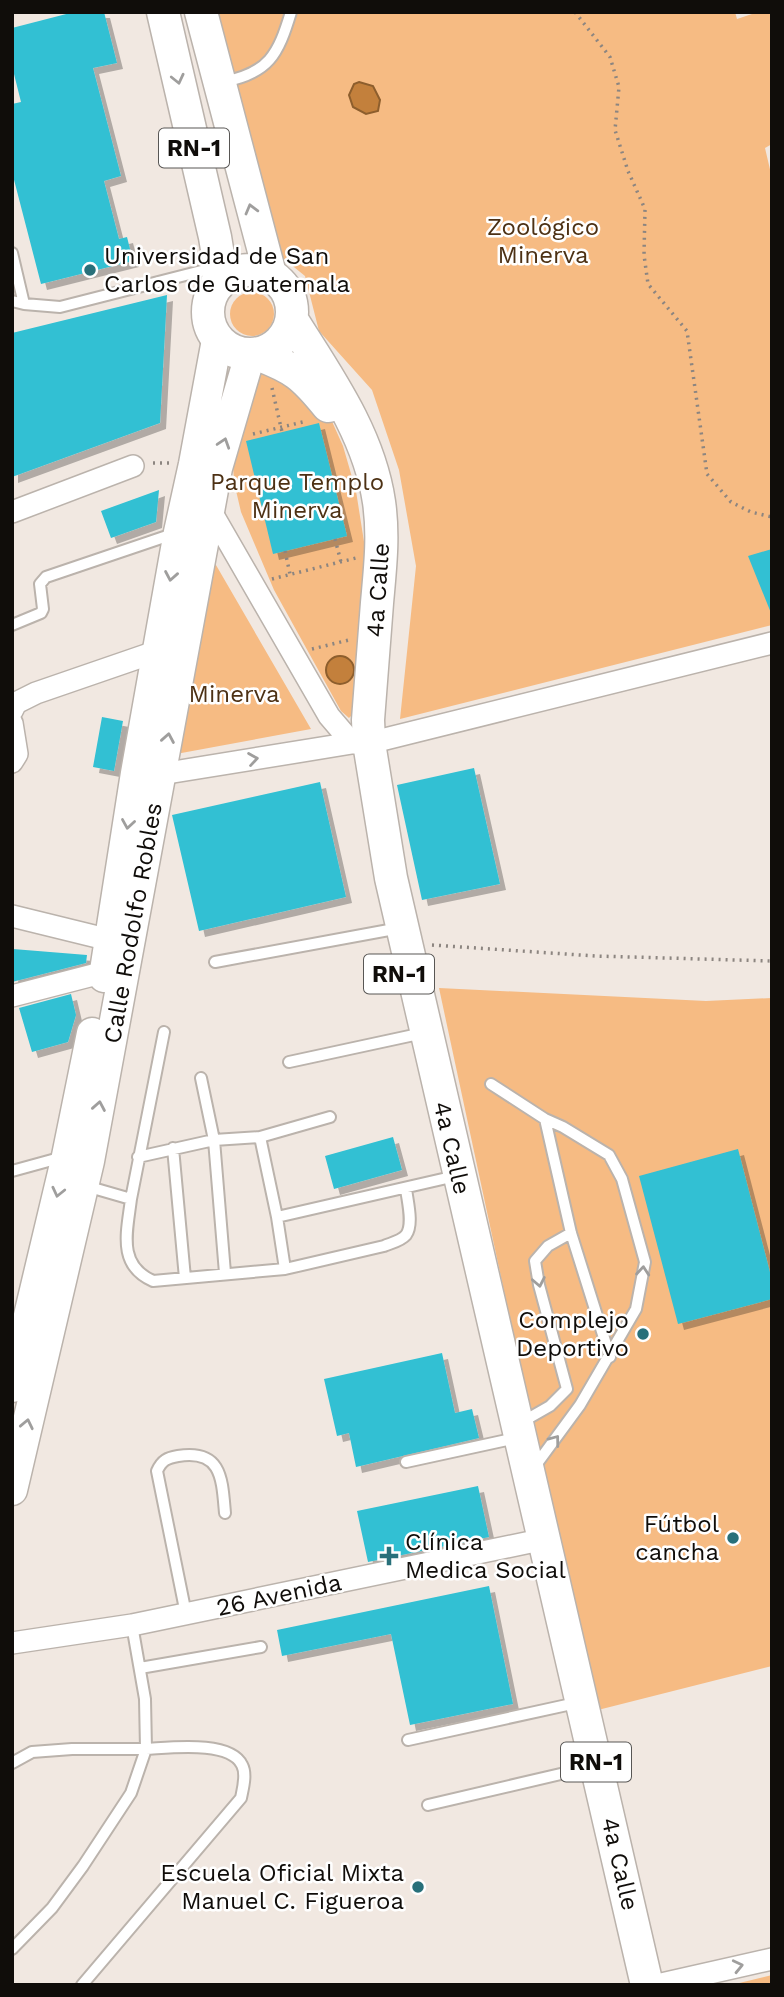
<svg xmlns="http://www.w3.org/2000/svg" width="784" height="1997" viewBox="0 0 784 1997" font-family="'Work Sans',sans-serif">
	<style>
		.green { fill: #f6bb83 }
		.water { fill: #c3803c; stroke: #8d5e2d; stroke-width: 2 }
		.building { fill: #32c0d3; filter: url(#shadow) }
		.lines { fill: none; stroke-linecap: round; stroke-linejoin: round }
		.lane-casing { stroke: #bbb3ac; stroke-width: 14 }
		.street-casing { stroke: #bbb3ac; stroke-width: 24 }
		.secondary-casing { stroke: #bbb3ac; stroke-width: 33 }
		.primary-casing { stroke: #bbb3ac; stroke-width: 35 }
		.path { stroke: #8c8580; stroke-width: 3.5; stroke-dasharray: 2 5; stroke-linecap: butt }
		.lane { stroke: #fff; stroke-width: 10 }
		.street { stroke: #fff; stroke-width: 21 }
		.secondary { stroke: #fff; stroke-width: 30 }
		.primary { stroke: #fff; stroke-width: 32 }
		.oneway { stroke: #9f9e9d }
		.poi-dot { fill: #28707a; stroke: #fff; stroke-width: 2.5 }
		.labels { text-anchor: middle; stroke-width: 5; stroke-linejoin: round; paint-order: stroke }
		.shield { fill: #fff; stroke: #585654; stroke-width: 2 }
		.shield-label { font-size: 23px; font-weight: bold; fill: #100d0a }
		.park-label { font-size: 24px; fill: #4d3114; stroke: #fff }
		.poi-label { font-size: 24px; fill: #100d0a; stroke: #fff; text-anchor: end }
		.street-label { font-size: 24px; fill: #100d0a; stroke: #fff }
	</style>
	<defs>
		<filter id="shadow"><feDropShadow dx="6" dy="6" stdDeviation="0" flood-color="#0004"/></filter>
	</defs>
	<rect width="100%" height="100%" fill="#f1e8e1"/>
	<!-- green -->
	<path class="green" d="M216,12H735L737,19L758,12H772V144L765,148L772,178V625L400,719L416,566L399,470L372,390L319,331L305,276L273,250Z
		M230 314a22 22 0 1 1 44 0a22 22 0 1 1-44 0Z
		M265,370L330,417L343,446L356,491L365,548L358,673L353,714L349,718L341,711L274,590L241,512L234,482L232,446L261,372Z
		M209,553L311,729L176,754Z
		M439,988L706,1001L772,998V1666L594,1711Z
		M772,1975V1985H731Z"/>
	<!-- water -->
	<path class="water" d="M359,82L373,86L380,100L378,111L366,114L353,107L349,95L354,84Z
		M326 670a14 14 0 1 1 28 0a14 14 0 1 1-28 0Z"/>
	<!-- building -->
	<path class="building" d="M74,12H104L117,63L93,68L121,176L104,181L119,239L127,237L133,261L41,284L12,172V104L21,102L12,66V28Z
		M167,295L160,423L12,477V333Z
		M319,423L347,536L273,554L246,441Z
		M159,490L156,522L111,538L101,511Z
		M772,549V613H771L748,556Z
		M102,717L123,721L114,771L93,767Z
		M474,768L500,884L422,900L397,785Z
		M320,782L346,897L199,931L172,815Z
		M13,949L87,955L86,963L12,982Z
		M71,994L76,1015L68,1042L32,1052L19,1008Z
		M393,1137L402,1170L334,1189L325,1156Z
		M738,1149L772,1280V1299L678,1324L639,1176Z
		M442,1353L455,1413L472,1409L479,1438L356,1467L349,1433L337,1436L324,1379Z
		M478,1486L489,1537L368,1562L357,1511Z
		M489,1586L513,1704L410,1725L391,1634L282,1656L277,1630Z"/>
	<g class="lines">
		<!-- lane casing -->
		<g class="lane-casing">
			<path id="lane" d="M223,82C269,73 278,55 291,12
				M12,253L24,304
				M12,301L24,304L60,307L217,267
				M12,625L41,613L43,609L40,584L46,577L176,533
				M215,962L389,930
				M289,1062L414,1035
				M491,1084L545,1119L563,1127L609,1155L622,1179L645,1262L636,1309L580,1405L533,1469
				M545,1119L571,1233L610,1357
				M173,1148L185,1278
				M138,1157L214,1140L201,1078
				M12,1171L63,1157
				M86,1186L131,1199C127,1232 117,1265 153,1281L285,1269
				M406,1188C407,1200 414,1224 406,1235C401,1241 391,1243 384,1246L285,1269L277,1217L447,1178
				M131,1199L164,1032
				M277,1217L260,1137L330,1117
				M225,1273L214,1140L260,1137
				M522,1422L550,1406L567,1389L539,1285L535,1261L548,1246L571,1233
				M406,1462L507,1440
				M186,1614L157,1471C162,1460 167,1458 178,1456C222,1449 222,1479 225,1513
				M140,1668L261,1647
				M408,1740L567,1705
				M12,1763L32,1752L72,1749H146L145,1699L132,1625
				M428,1805L582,1769
				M12,1949L52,1908L83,1866L131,1793L146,1749C169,1748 230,1740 242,1765C247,1774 243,1788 241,1798L82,1985"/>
		</g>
		<!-- street casing -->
		<g class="street-casing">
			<path id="street" d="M209,508L329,716L352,743
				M12,512L133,466
				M12,711L16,703L36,693L158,651
				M12,723L17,754L12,762
				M148,774H161L352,743H369L772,643
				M12,916L122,943
				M12,996L105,972L116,973
				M12,1643L132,1625L545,1539
				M657,1985L772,1959"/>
		</g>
		<!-- secondary casing -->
		<g class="secondary-casing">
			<path id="secondary" d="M104,977L136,773L179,532L194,464L217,340
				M12,1387L67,1156L92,1033
				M12,1490L89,1161L217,468L250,355"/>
		</g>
		<!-- primary casing -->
		<g class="primary-casing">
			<path id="primary" d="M163,12L215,237L220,267L217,285
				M201,12L270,274
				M208 312a42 42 0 1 1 84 0a42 42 0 1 1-84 0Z
				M292,320C327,376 369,434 379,502C384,536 380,569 377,603C374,642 371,681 368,720L369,743L391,878L647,1985
				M257,354C294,368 303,375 328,406"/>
		</g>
		<!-- path -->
		<path class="path" d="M575,12L610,57L619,87L615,130L628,171L645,209L644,255L648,284L687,331L707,474L731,502L751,512L772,517
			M272,388L282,432
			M253,434L307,421
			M153,463H170
			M335,539L341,562
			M285,551L290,574
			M272,579L356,558
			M312,649L349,640
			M432,945L595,956L772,961"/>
		<!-- lane -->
		<use href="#lane" class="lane"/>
		<!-- street -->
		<use href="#street" class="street"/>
		<!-- secondary -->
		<use href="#secondary" class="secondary"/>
		<!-- primary -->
		<use href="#primary" class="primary"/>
	</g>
	<!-- one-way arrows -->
	<defs><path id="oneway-chevron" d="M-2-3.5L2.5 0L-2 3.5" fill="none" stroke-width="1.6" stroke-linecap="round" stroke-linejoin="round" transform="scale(1.75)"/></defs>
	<g class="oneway">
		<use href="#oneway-chevron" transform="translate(178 79) rotate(77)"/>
		<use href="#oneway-chevron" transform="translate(251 209) rotate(-105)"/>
		<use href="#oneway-chevron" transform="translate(224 443) rotate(-72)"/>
		<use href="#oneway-chevron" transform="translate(171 576) rotate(100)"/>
		<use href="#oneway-chevron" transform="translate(168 738) rotate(-80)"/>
		<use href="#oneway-chevron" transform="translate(253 759) rotate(-9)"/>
		<use href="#oneway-chevron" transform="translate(128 824) rotate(99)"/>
		<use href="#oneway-chevron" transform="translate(99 1106) rotate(-80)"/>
		<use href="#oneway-chevron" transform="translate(58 1192) rotate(103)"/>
		<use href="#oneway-chevron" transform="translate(643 1271) rotate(-85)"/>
		<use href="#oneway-chevron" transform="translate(539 1282) rotate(79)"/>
		<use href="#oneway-chevron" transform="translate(27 1424) rotate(-78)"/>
		<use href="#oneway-chevron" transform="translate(555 1440) rotate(-53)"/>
		<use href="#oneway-chevron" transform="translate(738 1966) rotate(-13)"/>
	</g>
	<!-- markers -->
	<g class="poi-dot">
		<circle cx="90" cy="270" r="7"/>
		<circle cx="643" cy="1334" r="7"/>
		<circle cx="733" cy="1538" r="7"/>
		<path d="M385.5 1545.5h7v7h7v7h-7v7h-7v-7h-7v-7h7z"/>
		<circle cx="418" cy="1887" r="7"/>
	</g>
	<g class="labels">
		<!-- shield labels -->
		<g class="shield">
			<rect x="159" y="128.5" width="70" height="39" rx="5"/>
			<rect x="364" y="954.5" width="70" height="39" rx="5"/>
			<rect x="561" y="1742.5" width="70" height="39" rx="5"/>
		</g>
		<g class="shield-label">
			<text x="194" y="156">RN-1</text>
			<text x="399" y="982">RN-1</text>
			<text x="596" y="1770">RN-1</text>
		</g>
		<!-- park labels -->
		<g class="park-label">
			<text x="543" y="235">Zoológico<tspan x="543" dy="28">Minerva</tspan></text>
			<text x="297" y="490">Parque Templo<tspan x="297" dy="28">Minerva</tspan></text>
			<text x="234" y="702">Minerva</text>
		</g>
		<!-- poi labels -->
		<g class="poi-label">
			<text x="104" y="264" text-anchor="start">Universidad de San<tspan x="104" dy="28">Carlos de Guatemala</tspan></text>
			<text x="629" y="1328">Complejo<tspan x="629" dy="28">Deportivo</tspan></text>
			<text x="719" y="1532">Fútbol<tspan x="719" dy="28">cancha</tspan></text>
			<text x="405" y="1550" text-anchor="start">Clínica<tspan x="405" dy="28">Medica Social</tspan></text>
			<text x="404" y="1881">Escuela Oficial Mixta<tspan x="404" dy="28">Manuel C. Figueroa</tspan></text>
		</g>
		<!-- street labels -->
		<g class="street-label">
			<text transform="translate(378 590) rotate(-86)" y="8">4a Calle</text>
			<text transform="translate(133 923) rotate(-80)" y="8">Calle Rodolfo Robles</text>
			<text transform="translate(452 1148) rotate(77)" y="8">4a Calle</text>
			<text transform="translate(279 1595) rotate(-12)" y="8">26 Avenida</text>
			<text transform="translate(620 1864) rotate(77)" y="8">4a Calle</text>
		</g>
	</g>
	<!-- border -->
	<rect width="784" height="1997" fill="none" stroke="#100d0a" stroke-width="28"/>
</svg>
